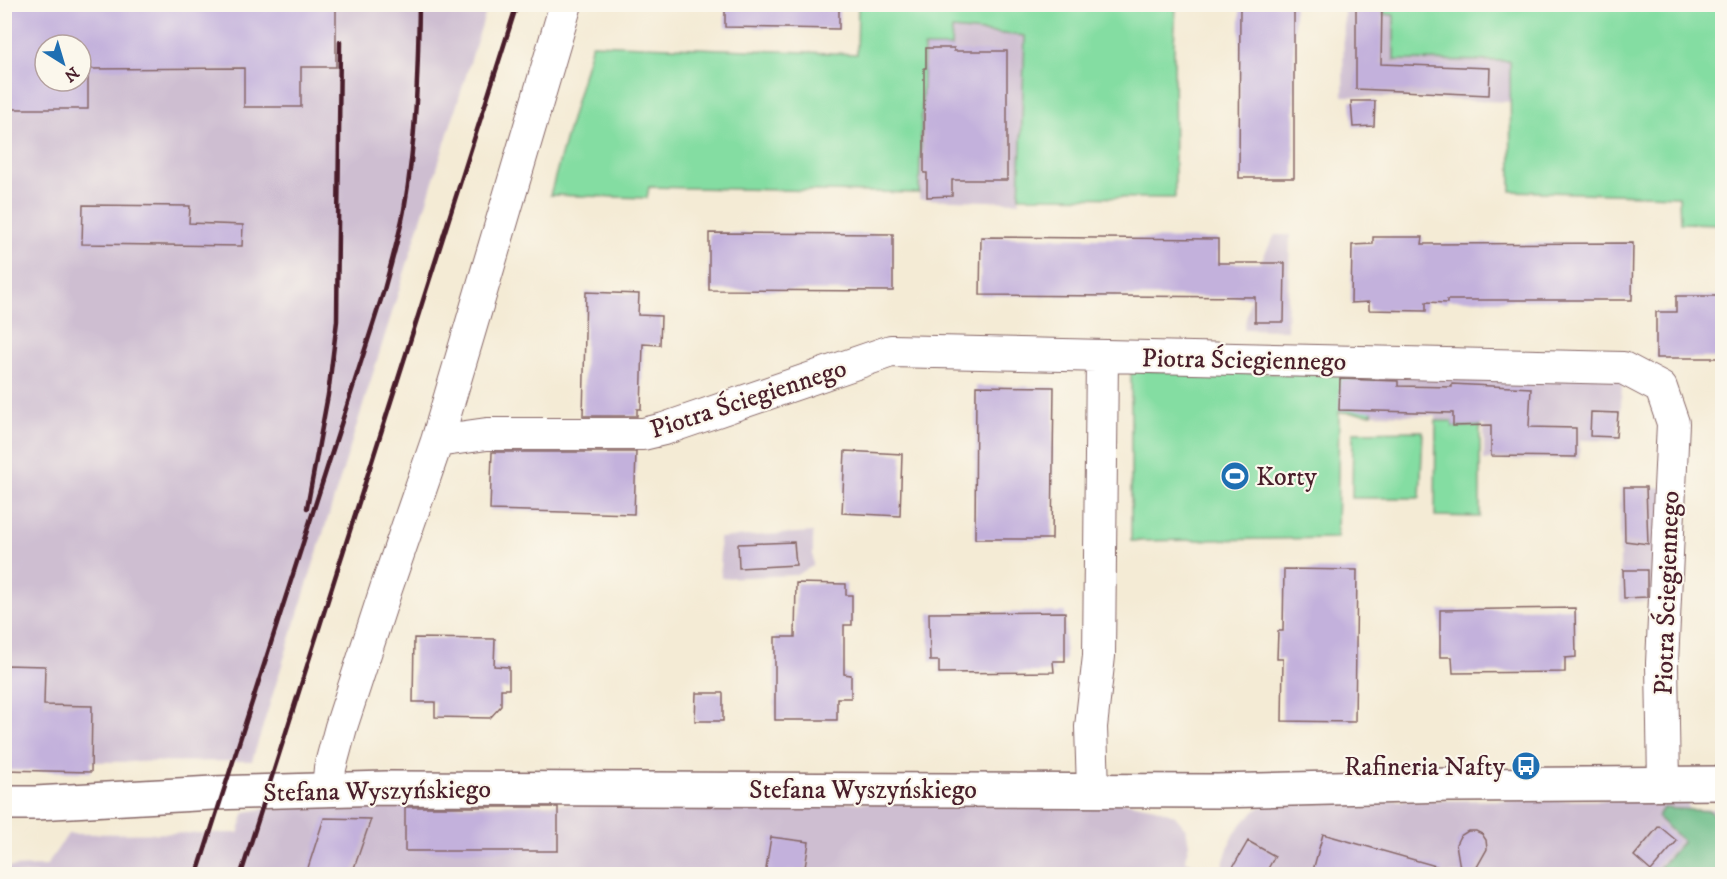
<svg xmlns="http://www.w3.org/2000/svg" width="1727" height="879" viewBox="0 0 1727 879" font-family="'IM FELL DW Pica',serif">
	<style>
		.industrial { fill: #cebed1; fill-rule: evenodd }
		.green { fill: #84dda2; stroke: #677e66; stroke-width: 1.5 }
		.forest { fill: #6bbc88; stroke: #5a6e5a; stroke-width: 1.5 }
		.building { fill: #c3b1dc; fill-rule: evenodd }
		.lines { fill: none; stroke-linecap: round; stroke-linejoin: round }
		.minor-casing { stroke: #866666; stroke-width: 34 }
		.tertiary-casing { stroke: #866666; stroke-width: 36 }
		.minor { stroke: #fff; stroke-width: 32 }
		.tertiary { stroke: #fff; stroke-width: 33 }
		.rail { stroke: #4a1f2b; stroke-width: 4.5 }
		.labels { text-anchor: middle; stroke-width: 4.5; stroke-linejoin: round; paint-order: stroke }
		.street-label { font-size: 26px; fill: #4a1f2b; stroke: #fbf7ec }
		.poi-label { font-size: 26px; fill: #4a1f2b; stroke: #fbf7ec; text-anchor: start }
	</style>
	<rect width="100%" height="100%" fill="#fbf7ec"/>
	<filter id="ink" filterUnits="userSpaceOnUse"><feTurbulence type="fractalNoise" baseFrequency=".0167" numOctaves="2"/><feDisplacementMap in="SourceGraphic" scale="12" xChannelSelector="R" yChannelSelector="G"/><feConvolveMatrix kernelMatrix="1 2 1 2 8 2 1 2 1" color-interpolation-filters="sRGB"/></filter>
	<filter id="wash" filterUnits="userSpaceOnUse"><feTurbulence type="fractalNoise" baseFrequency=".008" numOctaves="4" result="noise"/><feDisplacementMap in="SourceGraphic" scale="24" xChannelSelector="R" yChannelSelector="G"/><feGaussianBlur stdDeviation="1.35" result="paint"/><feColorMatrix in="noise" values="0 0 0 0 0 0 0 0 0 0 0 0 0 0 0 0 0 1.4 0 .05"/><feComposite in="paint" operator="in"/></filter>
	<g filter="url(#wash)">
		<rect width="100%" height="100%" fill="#f4ebd5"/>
		<!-- industrial -->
		<path class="industrial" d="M5,5H488L252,761L90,762L5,770ZM45,45H81V81H45Z
			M1344,5H1384V14L1394,15L1395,60L1510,61V102L1343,96Z
			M952,29L1025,36L1019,202L919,199L924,46Z
			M1275,235H1290L1287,330L1244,329L1256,270Z
			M1623,368L1619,441L1580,440L1579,459L1484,460V425L1453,426V420H1436V416L1372,414L1374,376Z
			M1670,487L1664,601L1620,602V488Z
			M813,532V566L796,575L721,578L719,538Z
			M1687,800L1689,809H1722V857L1708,874H5L4,867L46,866L68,834L238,833L245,812L285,805L1125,802L1155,808L1174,815L1186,829L1189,844L1185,861L1220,873L1231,839L1243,822L1261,806L1282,801Z"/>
		<!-- green -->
		<path class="green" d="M1384,4L1722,5V224L1680,223L1679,196L1511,191L1510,61L1394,60V15L1384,14Z
			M858,5H1176L1174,46L1175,198L1019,197L1025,36L952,29L951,47H924L919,193L649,187L647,198L550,195L592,44L857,54Z
			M1131,370L1374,376L1372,414L1339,412L1337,538L1131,541Z
			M1436,421H1452L1453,427L1480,426V517L1435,516Z
			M1423,431L1420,498H1352L1353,432Z"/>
		<!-- forest -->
		<path class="forest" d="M1663,808L1710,811L1722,826V874H1654L1683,841L1657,817Z"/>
		<g id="blocks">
			<!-- building -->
			<path class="building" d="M4,4H336V67H301V107H244V68L88,69V109H4ZM45,45H81V81H45Z
				M725,4H839V29L725,27Z
				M1240,4H1294V178H1239Z
				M1356,4H1382L1381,64L1490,68L1489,95L1356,89Z
				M926,48H954V51H1007V180H952V196L927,197V173H924V68H926Z
				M1351,101H1375L1374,126L1353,127Z
				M83,205L190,206L189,223L243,225L242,246L82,244Z
				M709,233L893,234V291L709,290Z
				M981,237L1218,239V263H1285L1284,322H1255V297L980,295Z
				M1373,237H1423L1422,244L1633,243L1632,300H1447V303L1426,302V311L1369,310V302L1351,303L1352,245L1373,244Z
				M586,292L639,294L638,315L661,316L660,345L643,344L641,409H637V416H583Z
				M1676,296H1722V358H1656V312H1676Z
				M1340,379L1398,381V386L1452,387V384L1531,388L1529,427L1576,428V457L1491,456V425L1453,426V413L1339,410Z
				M976,386L1054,387L1052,539H975Z
				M1591,412L1618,413L1616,437L1590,436Z
				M845,451L902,454L900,516L842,513Z
				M492,452H636L634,514L490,510Z
				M1624,487H1646L1648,544L1625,541Z
				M794,542L796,565L739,568L738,544Z
				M1284,569L1357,570L1355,722L1282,721L1283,659H1277L1278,631H1283Z
				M1623,570H1647V597L1624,598Z
				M796,583L846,584V595H852V625H844V674L851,675V698H837V720H775V637H795Z
				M1575,608L1576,657L1565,658V672L1453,673L1452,657H1440V610Z
				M1065,612V661H1053L1054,672L939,673V661H930L929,613Z
				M414,638L495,639L494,666L509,667V689H501V706L490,718L435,717V702H413Z
				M4,665L45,666L44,705L92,706L91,772L4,770Z
				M696,693H723V721H695Z
				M405,807H558V851H405Z
				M324,818L371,819L352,874H306Z
				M1659,826L1677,841L1651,871L1634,856Z
				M1468,831H1476L1482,834L1486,840L1487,849L1473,874H1461L1456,844L1460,836Z
				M1323,834L1443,868L1442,874H1312Z
				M771,837L809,842L804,874H765Z
				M1248,841L1275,856L1265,874H1229Z"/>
		</g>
	</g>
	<g filter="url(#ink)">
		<use href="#blocks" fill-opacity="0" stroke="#866666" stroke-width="1.5"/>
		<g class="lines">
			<!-- minor casing -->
			<g class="minor-casing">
				<path id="minor" d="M437,441L487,434H643L664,429L891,351L1623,368L1661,388L1673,423L1662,663L1664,784
					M1093,789L1091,727L1099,656L1102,356
					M328,790L330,768L341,727L386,589L437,441L566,4"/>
			</g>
			<!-- tertiary casing -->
			<g class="tertiary-casing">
				<path id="tertiary" d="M4,803H36L213,793L386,788L1217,791L1449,785L1722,783"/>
			</g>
			<!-- minor -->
			<use href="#minor" class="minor"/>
			<!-- tertiary -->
			<use href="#tertiary" class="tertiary"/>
			<!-- rail -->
			<path class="rail" d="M307,508L328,395L337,321L340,42
				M197,874L384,290C391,264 399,237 404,210C416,142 418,74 419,4
				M241,874L517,4"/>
		</g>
	</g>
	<!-- icons -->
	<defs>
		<g id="stadium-disc" transform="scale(1.5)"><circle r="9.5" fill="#1f6fb2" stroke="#fbf7ec"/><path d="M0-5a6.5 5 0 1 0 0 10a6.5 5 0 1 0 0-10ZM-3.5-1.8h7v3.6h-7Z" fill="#fff"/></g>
		<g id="bus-disc" transform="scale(1.5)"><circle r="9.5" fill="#1f6fb2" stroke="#fbf7ec"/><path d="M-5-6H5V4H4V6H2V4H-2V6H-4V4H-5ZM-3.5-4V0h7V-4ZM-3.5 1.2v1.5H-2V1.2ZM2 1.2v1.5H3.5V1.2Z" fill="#fff"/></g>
	</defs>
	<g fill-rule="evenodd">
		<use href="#stadium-disc" x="1235" y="476"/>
		<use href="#bus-disc" x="1526" y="766"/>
	</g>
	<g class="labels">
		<!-- street labels -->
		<g class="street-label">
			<text transform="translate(1244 359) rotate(1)" y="9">Piotra Ściegiennego</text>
			<text transform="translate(748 398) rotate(-18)" y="9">Piotra Ściegiennego</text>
			<text transform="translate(1666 593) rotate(-88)" y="9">Piotra Ściegiennego</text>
			<text x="863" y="798">Stefana Wyszyńskiego</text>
			<text transform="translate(377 790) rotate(-1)" y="9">Stefana Wyszyńskiego</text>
		</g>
		<!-- poi labels -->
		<g class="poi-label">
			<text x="1256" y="485">Korty</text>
			<text x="1505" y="775" text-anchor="end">Rafineria Nafty</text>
		</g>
	</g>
	<!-- margin -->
	<rect width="1727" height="879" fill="none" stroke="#fbf7ec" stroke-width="24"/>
	<!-- north arrow -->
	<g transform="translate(63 63) rotate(143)"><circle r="28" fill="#fbf7ec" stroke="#b4a19f" stroke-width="1.5"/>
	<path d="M0-4.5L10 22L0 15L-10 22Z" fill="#1f6fb2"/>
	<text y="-9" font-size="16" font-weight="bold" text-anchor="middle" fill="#4a1f2b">N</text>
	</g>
</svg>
